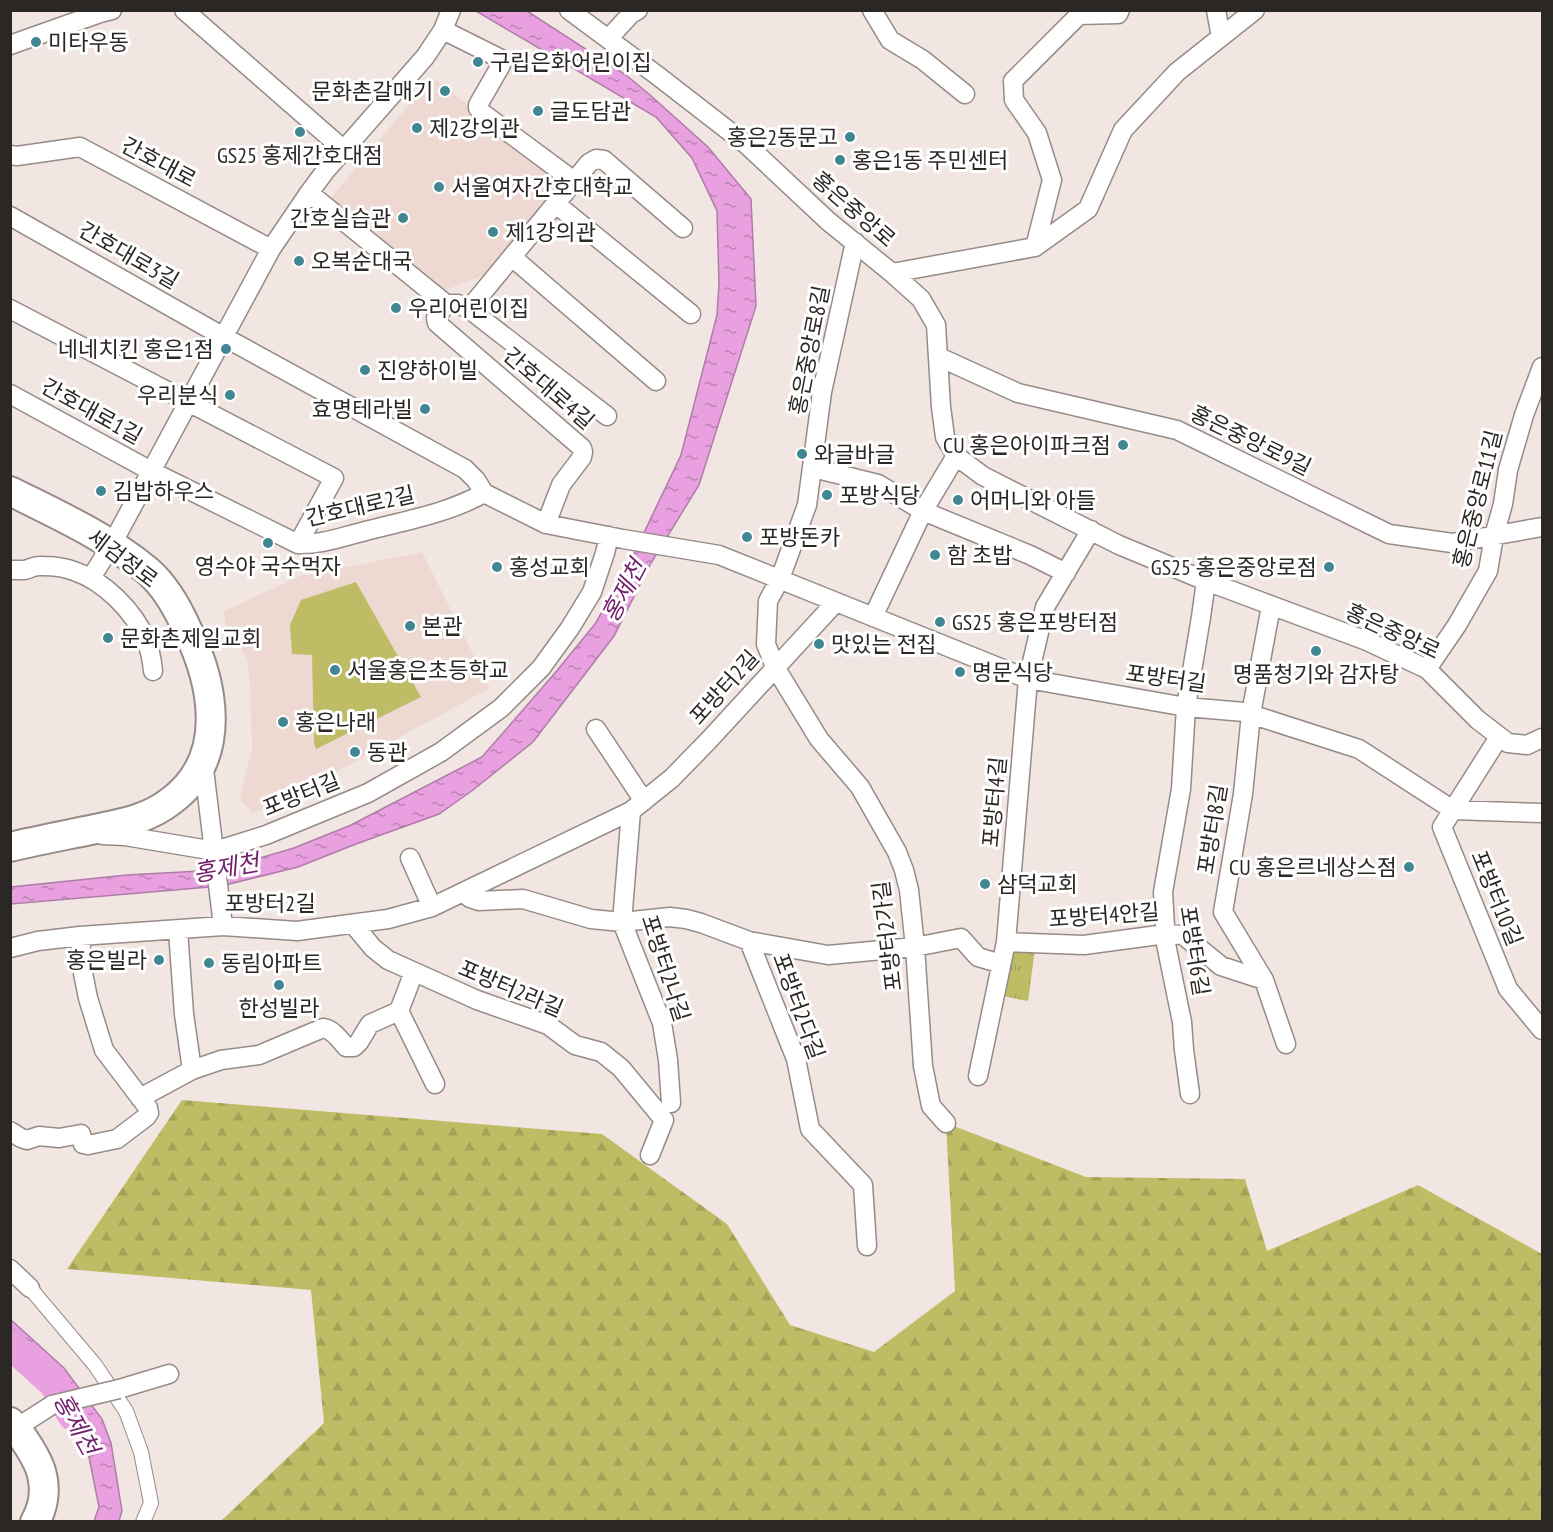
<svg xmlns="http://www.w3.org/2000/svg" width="1553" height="1532" viewBox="0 0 1553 1532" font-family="'PT Sans Narrow','Noto Sans KR',sans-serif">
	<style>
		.built { fill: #edd9d2 }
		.grass { fill: #bebd65 }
		.forest { fill: url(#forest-firs) }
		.park { fill: url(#park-tufts) }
		.water { fill: url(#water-ripples); stroke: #af7ca8; stroke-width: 1.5 }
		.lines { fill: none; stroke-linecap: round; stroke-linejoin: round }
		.river { stroke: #e8a0e0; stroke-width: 30 }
		.pedestrian-casing { stroke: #968b87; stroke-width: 16 }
		.minor-casing { stroke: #968b87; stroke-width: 21 }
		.primary-casing { stroke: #968b87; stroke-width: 32 }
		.pedestrian { stroke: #fff; stroke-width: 14 }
		.minor { stroke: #fff; stroke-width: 18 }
		.primary { stroke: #fff; stroke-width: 28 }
		.minor-bridge-casing { stroke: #968b87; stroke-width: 21; stroke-linecap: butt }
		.minor-bridge { stroke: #fff; stroke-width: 18 }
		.poi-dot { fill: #418693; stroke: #fff; stroke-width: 2 }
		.labels { text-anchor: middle; stroke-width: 6; stroke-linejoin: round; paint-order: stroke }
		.poi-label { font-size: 22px; fill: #2b2725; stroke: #fff; text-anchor: start }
		.street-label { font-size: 22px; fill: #2b2725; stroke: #fff }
		.water-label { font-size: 24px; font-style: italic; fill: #711e6b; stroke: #fff }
	</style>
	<defs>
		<pattern id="forest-firs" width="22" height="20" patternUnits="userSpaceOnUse" patternTransform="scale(1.5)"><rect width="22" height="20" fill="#bebd65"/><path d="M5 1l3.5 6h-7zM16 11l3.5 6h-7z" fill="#a3a258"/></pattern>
		<pattern id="park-tufts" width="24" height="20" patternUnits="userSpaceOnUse" patternTransform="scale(1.5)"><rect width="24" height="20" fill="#bebd65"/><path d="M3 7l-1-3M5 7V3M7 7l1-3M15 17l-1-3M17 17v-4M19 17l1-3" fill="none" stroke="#a3a258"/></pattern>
		<pattern id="water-ripples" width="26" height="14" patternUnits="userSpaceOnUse" patternTransform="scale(1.5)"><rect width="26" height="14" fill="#e8a0e0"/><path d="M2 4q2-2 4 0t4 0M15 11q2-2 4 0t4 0" fill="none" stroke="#bc82b5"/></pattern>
	</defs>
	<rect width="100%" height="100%" fill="#f2e6e2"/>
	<!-- built -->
	<path class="built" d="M432,77L569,184L489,273L441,292L330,199Z
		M422,552L490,688L279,803L253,813L240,799L252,747L250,685L247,660L235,634L226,624L224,611L300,576Z"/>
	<!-- grass -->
	<path class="grass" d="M356,582L421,697L316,749L314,743L312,655L292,654L290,625L301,600Z"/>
	<!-- forest -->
	<path class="forest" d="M182,1100L602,1134L727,1224L790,1325L874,1352L955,1291L946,1123L1086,1177L1245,1179L1267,1251L1418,1185L1542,1254V1521H222V1520L324,1423L311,1290L67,1269Z"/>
	<!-- park -->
	<path class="park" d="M1010,949H1035L1028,1001L1002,996Z"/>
	<!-- water -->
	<path class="water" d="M476,11H527L626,75L650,95L708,147L751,199L756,306L699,485L651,563L614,636L533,742L473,790L439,814L356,844L298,867L221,886L11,904V887L127,875L219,870L294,848L351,825L482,757L555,673L595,624L631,560L681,455L717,315L719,283L717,211L692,158L656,117Z
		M10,1319L64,1368L102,1419L111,1443L122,1511L119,1521H94L99,1507L88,1452L74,1427L54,1384L11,1344Z"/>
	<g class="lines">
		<!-- river -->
		<path class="river" d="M10,1344L54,1384L73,1416"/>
		<!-- pedestrian casing -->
		<g class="pedestrian-casing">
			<path id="pedestrian" d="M30,1288L95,1365L126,1411L141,1452L151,1503L143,1522"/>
		</g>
		<!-- minor casing -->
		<g class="minor-casing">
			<path id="minor" d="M184,10L344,150
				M569,10L658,76L747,145L828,221L892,273L921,299L936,325L941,407L945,437L956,456L983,476L1119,545L1206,581L1367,641L1427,669L1478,720L1508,743L1527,745L1542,738
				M872,10L890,40L923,60L965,94
				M1216,10L1221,37
				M443,30L501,59V65L478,105V108L481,112L574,181
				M608,39L631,14L638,10
				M10,45L100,13L112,10
				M10,155L17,156L80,147L271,249
				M309,193L446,304H458L469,309L589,163L596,159L604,160L683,228
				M556,204L691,314
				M10,216L224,337L465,469L476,480L484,493L546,524L623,539L719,555L1028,679L1186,707L1244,712L1359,749L1453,810L1542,813
				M855,242L822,392L807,505L780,579L768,601L766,644L775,667L819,739L860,787L897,852L904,870L909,890L915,947L923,1066L931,1106L946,1123
				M1035,247L1052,180L1037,133L1014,100L1013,81L1079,15L1118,14L1120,10
				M512,257L656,381
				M892,273L1035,247L1088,209L1123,130L1177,72L1255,10
				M446,304L436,318L437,323L582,448L583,452L582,457L561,485L546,524
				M10,309L334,478L298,544
				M469,309L607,416
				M939,357L1018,393L1177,430L1389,534L1452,543L1542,527
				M10,394L151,471L298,544C320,545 341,537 362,532C403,521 447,514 484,493
				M813,468L878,484L923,511L1030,555L1066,573
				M10,570C15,570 20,570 24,570C32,569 32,565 42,566C52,566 64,567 74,571C104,581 134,611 146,640C150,650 152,660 153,671
				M91,578L112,544L271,249L309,193L326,170L425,57L443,30L451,10
				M1271,606L1251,714L1243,794L1223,912L1264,980L1286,1044
				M873,617L923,511L956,456
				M1427,669L1457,625L1488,571L1494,536L1503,504L1508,470L1524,415L1542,367
				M596,729L644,801
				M1499,737L1442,827L1508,989L1542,1030
				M203,761L223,926
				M631,811L622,922L662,1023L668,1060L671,1103
				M102,835L125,836L215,851L266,835L368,793L441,752L501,708L541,668L570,628L592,592L605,553L609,536
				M410,858L432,907
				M463,892L470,898L479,901L523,899L591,919L622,922L670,917L686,919L701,923L749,941L828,955L915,947L961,938L978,957L1001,964
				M353,924L373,948L388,960L477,1000L548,1025L575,1045L601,1052L621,1068L664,1120L650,1155
				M178,930L184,1014L192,1070
				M749,941L796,1059L810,1129L863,1185L867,1246
				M1006,942L1084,945L1166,934L1183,935L1221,966L1264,980
				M10,948L38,941L80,936L223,926L297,931L388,919L432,907L631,811L672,778L709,740L836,602
				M399,1011L435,1084
				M978,1076L1006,942L1028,679L1045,607L1091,530
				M1190,1094L1184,1050L1182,1022L1166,944L1163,892L1181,789L1186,707L1201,617L1206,581
				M140,1098L192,1070L221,1060L259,1055L323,1028C333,1029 340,1040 346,1047H354L359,1042L370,1024L399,1011L414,972
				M10,1131L21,1138L27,1140L39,1136L59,1138L81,1134L83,1144L88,1145L117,1139L146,1117L149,1113L148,1108L104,1050L88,998L83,973L80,936
				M10,1269L30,1288
				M119,1389L169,1374
				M16,1428L52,1405"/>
		</g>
		<!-- primary casing -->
		<g class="primary-casing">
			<path id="primary" d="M10,491C58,515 107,537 148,571C165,586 177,607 186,627C214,683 229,758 171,801C148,819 123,823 95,829C67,835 39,840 10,847
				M10,1422C21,1433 39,1460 42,1475C46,1491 43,1508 35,1522"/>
		</g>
		<!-- pedestrian -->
		<use href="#pedestrian" class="pedestrian"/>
		<!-- minor -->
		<use href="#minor" class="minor"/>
		<!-- primary -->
		<use href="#primary" class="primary"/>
		<!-- minor-bridge casing -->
		<g class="minor-bridge-casing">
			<path id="minor-bridge" d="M52,1405L119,1389"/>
		</g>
		<!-- minor-bridge -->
		<use href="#minor-bridge" class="minor-bridge"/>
	</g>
	<!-- markers -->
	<g class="poi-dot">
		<circle cx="36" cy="42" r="6"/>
		<circle cx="478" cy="62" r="6"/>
		<circle cx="445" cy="91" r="6"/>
		<circle cx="538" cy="111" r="6"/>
		<circle cx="417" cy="128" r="6"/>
		<circle cx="300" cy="132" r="6"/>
		<circle cx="850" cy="137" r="6"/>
		<circle cx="840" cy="160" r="6"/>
		<circle cx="439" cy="187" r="6"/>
		<circle cx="403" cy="218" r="6"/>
		<circle cx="493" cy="232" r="6"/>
		<circle cx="299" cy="261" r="6"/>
		<circle cx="396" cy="308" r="6"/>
		<circle cx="226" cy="349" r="6"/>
		<circle cx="365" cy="370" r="6"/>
		<circle cx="230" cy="395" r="6"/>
		<circle cx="425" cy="409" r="6"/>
		<circle cx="1123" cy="445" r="6"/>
		<circle cx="802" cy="454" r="6"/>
		<circle cx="101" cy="491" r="6"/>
		<circle cx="827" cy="495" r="6"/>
		<circle cx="958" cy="500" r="6"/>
		<circle cx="747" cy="537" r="6"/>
		<circle cx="268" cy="543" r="6"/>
		<circle cx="935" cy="555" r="6"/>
		<circle cx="497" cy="567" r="6"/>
		<circle cx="1329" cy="567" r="6"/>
		<circle cx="940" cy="622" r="6"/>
		<circle cx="410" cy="626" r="6"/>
		<circle cx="108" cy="638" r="6"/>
		<circle cx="819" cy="644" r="6"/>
		<circle cx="1316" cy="651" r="6"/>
		<circle cx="335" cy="670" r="6"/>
		<circle cx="960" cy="672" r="6"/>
		<circle cx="283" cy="722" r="6"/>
		<circle cx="355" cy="752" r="6"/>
		<circle cx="1409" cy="867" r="6"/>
		<circle cx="985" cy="884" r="6"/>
		<circle cx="159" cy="960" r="6"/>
		<circle cx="209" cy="963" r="6"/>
		<circle cx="279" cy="985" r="6"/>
	</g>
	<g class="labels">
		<!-- poi labels -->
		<g class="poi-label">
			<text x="48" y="50">미타우동</text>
			<text x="490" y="70">구립은화어린이집</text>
			<text x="433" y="99" text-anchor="end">문화촌갈매기</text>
			<text x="550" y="119">글도담관</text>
			<text x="429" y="136">제2강의관</text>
			<text x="838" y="145" text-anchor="end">홍은2동문고</text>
			<text x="300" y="163" text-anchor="middle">GS25 홍제간호대점</text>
			<text x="852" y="168">홍은1동 주민센터</text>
			<text x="451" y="195">서울여자간호대학교</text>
			<text x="391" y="226" text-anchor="end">간호실습관</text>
			<text x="505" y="240">제1강의관</text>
			<text x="311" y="269">오복순대국</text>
			<text x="408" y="316">우리어린이집</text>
			<text x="214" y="357" text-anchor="end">네네치킨 홍은1점</text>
			<text x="377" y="378">진양하이빌</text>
			<text x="218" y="403" text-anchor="end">우리분식</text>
			<text x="413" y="417" text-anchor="end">효명테라빌</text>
			<text x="1111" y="453" text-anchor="end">CU 홍은아이파크점</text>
			<text x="814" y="462">와글바글</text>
			<text x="113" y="499">김밥하우스</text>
			<text x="839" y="503">포방식당</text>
			<text x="970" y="508">어머니와 아들</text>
			<text x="759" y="545">포방돈카</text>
			<text x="947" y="563">함 초밥</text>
			<text x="268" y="574" text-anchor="middle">영수야 국수먹자</text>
			<text x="509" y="575">홍성교회</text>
			<text x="1317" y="575" text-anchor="end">GS25 홍은중앙로점</text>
			<text x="952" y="630">GS25 홍은포방터점</text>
			<text x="422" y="634">본관</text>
			<text x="120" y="646">문화촌제일교회</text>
			<text x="831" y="652">맛있는 전집</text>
			<text x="347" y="678">서울홍은초등학교</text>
			<text x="972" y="680">명문식당</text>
			<text x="1316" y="682" text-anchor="middle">명품청기와 감자탕</text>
			<text x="295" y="730">홍은나래</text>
			<text x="367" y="760">동관</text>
			<text x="1397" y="875" text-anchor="end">CU 홍은르네상스점</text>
			<text x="997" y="892">삼덕교회</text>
			<text x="147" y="968" text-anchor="end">홍은빌라</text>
			<text x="221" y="971">동림아파트</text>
			<text x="279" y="1016" text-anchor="middle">한성빌라</text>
		</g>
		<!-- street labels -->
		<g class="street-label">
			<text transform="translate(159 162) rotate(28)" y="8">간호대로</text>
			<text transform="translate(854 209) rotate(41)" y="8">홍은중앙로</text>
			<text transform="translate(129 255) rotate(30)" y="8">간호대로3길</text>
			<text transform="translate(809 350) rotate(-79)" y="8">홍은중앙로8길</text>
			<text transform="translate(549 388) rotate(41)" y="8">간호대로4길</text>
			<text transform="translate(92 411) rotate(29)" y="8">간호대로1길</text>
			<text transform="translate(1251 440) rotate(26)" y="8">홍은중앙로9길</text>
			<text transform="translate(1477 499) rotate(-76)" y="8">홍은중앙로11길</text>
			<text transform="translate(360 506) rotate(-13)" y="8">간호대로2길</text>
			<text transform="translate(123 558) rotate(37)" y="8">세검정로</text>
			<text transform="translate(1393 631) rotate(25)" y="8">홍은중앙로</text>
			<text transform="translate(1166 678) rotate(8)" y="8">포방터길</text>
			<text transform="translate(724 687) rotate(-48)" y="8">포방터2길</text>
			<text transform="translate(301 794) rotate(-22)" y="8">포방터길</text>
			<text transform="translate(994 802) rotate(-85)" y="8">포방터4길</text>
			<text transform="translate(1212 829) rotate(-81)" y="8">포방터8길</text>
			<text transform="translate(1497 898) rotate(68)" y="8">포방터10길</text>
			<text x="270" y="911">포방터2길</text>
			<text transform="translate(1104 915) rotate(-4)" y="8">포방터4안길</text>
			<text transform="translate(887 936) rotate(-97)" y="8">포방터2가길</text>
			<text transform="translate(1195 951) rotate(81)" y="8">포방터6길</text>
			<text transform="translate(666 968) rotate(72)" y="8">포방터2나길</text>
			<text transform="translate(511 988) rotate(23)" y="8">포방터2라길</text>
			<text transform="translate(799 1006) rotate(70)" y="8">포방터2다길</text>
		</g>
		<!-- water labels -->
		<g class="water-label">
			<text transform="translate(624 591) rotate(-62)" y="8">홍제천</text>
			<text transform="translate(226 868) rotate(-10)" y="8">홍제천</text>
			<text transform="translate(76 1424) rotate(61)" y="8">홍제천</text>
		</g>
	</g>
	<!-- border -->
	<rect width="1553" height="1532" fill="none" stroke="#2b2725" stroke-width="24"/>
</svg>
